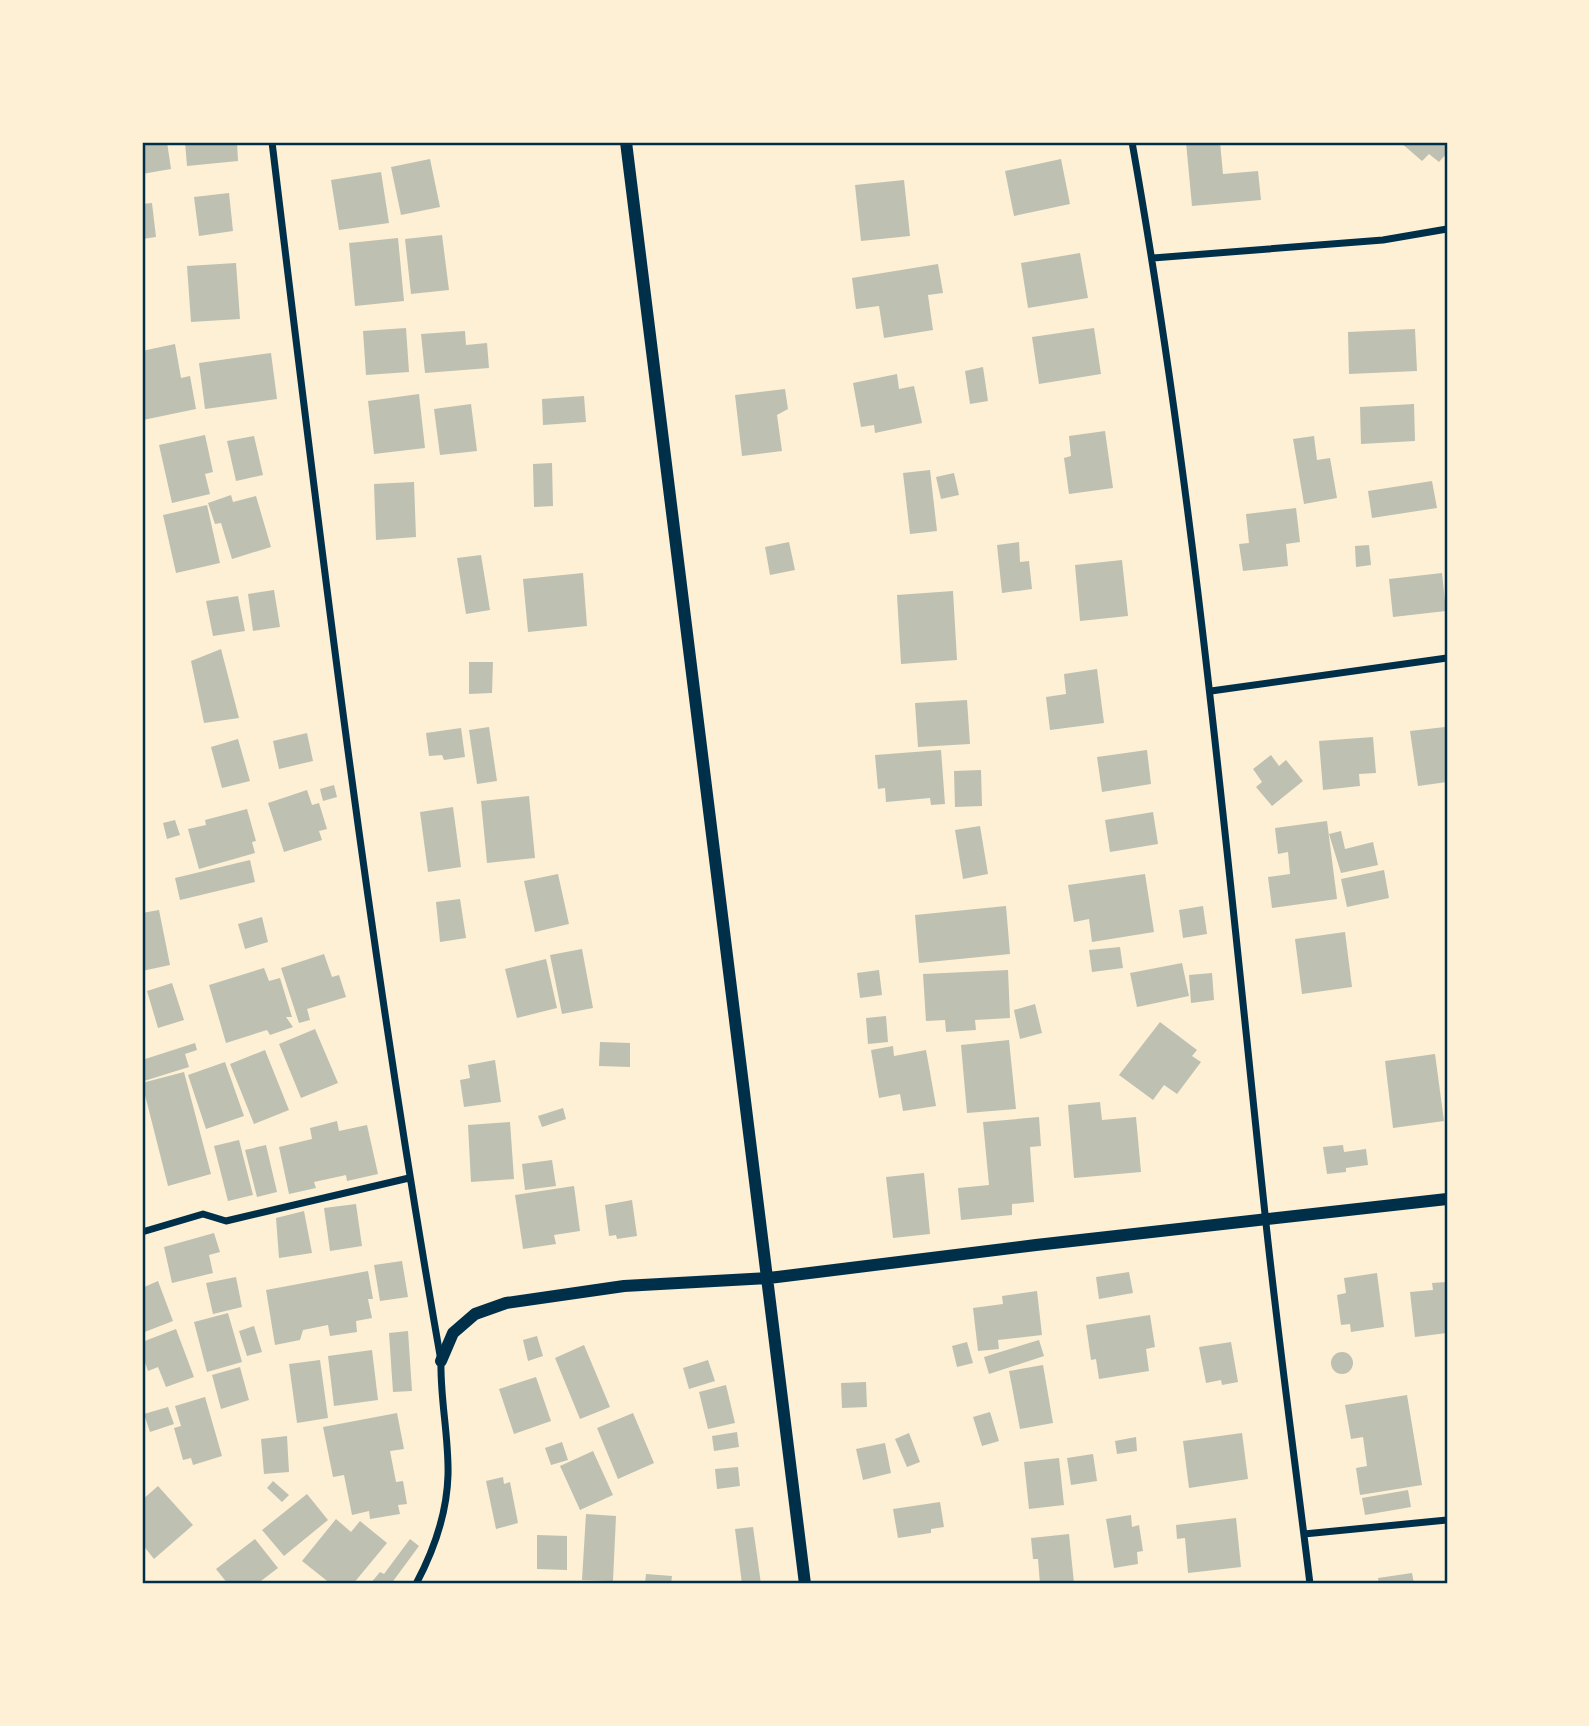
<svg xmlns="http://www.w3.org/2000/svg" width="1589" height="1726" viewBox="0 0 1589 1726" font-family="Roboto,sans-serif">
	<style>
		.building { fill: #bec0b2 }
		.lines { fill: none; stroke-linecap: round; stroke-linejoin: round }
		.minor { stroke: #003049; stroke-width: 7 }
		.tertiary { stroke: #003049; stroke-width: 12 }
		.neatline { fill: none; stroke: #003049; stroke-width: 2.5 }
	</style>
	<rect width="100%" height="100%" fill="#fdf0d5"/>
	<!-- building -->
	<path class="building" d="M142,142H167L171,169L142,174Z
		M185,142H237L238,161L187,166Z
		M1186,142H1220L1223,174L1258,171L1261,200L1192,206Z
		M1400,142H1447V153L1439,162L1429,154L1422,161Z
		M430,159L440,207L401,215L391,167Z
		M1061,159L1070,204L1014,216L1005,171Z
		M381,172L389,223L339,230L331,180Z
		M904,180L910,236L861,241L855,185Z
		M229,193L233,231L199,236L194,197Z
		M152,203L156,237L142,239V204Z
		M442,235L449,290L411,294L405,239Z
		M398,238L404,301L355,306L349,243Z
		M1080,253L1088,298L1028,308L1021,263Z
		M236,263L240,319L191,322L187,266Z
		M938,264L943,293L928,295L933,330L884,338L879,306L856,309L852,278Z
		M406,328L409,372L366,375L363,331Z
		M1094,328L1101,374L1039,384L1032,337Z
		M1415,329L1417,371L1349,374L1348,332Z
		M465,331L466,345L487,343L489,368L425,373L421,334Z
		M175,344L181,378L190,376L196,409L143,420L142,351Z
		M271,353L277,399L205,409L199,363Z
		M983,367L988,401L970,404L965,371Z
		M897,374L899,389L914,386L922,423L875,433L874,425L861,427L853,383Z
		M785,389L788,409L777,415L782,451L742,456L735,395Z
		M419,394L425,448L374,454L368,401Z
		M584,396L586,422L543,425L542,399Z
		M471,404L477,451L440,455L434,409Z
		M1414,404L1415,441L1361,444L1360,407Z
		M1105,431L1113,488L1069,494L1064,458L1071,456L1069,436Z
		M205,435L213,472L205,474L210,494L172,503L159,445Z
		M254,436L263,475L236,481L227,441Z
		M1314,436L1317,460L1330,458L1337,498L1304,504L1293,439Z
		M552,463L553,506L534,507L533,464Z
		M930,470L937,531L910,534L903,473Z
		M954,473L959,495L941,499L936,477Z
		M1432,481L1437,508L1372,518L1368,491Z
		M414,482L416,537L376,540L374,484Z
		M231,495L233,502L256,496L271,547L232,559L221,523L215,524L208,503Z
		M207,505L220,563L176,573L163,515Z
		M1296,508L1300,542L1286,544L1288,566L1243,571L1239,544L1249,543L1246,514Z
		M789,542L795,570L770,575L765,547Z
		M1019,542L1020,562L1029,561L1032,589L1002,593L997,545Z
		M1369,545L1371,565L1356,567L1355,546Z
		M481,555L490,610L466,614L457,558Z
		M1122,560L1128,616L1080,621L1075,565Z
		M583,573L587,626L528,632L523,579Z
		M1442,573L1446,611L1393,617L1389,579Z
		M274,590L280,627L253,631L248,594Z
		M953,591L957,660L901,664L897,595Z
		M238,596L245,631L213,636L206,601Z
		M221,649L239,718L204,723L191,661Z
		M469,662H493L492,693L469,694Z
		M1097,669L1104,723L1050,730L1046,697L1066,694L1064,674Z
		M967,700L970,744L918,747L915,703Z
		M489,727L497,781L477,784L469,730Z
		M1445,727L1447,782L1418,786L1410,731Z
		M461,728L465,757L444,760L442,755L429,756L426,733Z
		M307,733L313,761L279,769L273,741Z
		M1373,737L1376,773L1359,774L1360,786L1323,790L1319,741Z
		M238,739L250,781L222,788L211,747Z
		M941,750L945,804L931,805L930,798L886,802L885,788L878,789L875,755Z
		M1147,750L1151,784L1102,792L1097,757Z
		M1271,755L1279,766L1286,760L1303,781L1272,806L1256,787L1262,782L1253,769Z
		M981,770L982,806L955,807L954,771Z
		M334,785L337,797L323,801L320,789Z
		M307,790L312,805L319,803L327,829L319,831L322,840L284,852L268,803Z
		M529,796L535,858L487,863L481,801Z
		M453,807L461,867L428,872L420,812Z
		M247,809L256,841L252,842L255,853L199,869L188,829L206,825L205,820Z
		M1153,812L1158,844L1110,852L1105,820Z
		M175,820L180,835L167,839L163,823Z
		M1327,821L1337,899L1272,908L1268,877L1290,874L1288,852L1278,854L1275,828Z
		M980,826L988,874L963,879L955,830Z
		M1341,831L1345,849L1373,842L1378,865L1341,873L1329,834Z
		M250,860L255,882L180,900L175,878Z
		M1384,870L1389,898L1347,907L1341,879Z
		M558,874L569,924L535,932L524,881Z
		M1145,874L1154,932L1092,942L1089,919L1074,922L1068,885Z
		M460,899L466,938L440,942L436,902Z
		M1006,906L1010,954L919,963L915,915Z
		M1203,906L1207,934L1183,938L1179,910Z
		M159,910L170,965L142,971V913Z
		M262,917L268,942L245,949L238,924Z
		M1345,932L1352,987L1302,994L1295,939Z
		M1120,947L1123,968L1092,972L1089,950Z
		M582,949L593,1008L562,1014L550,955Z
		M324,954L332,977L339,975L346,997L307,1009L310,1020L299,1023L281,968Z
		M546,959L557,1008L517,1018L505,969Z
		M1182,963L1189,996L1137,1007L1130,973Z
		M264,968L269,981L280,978L292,1017H286L293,1027L270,1035L267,1030L226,1043L209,985Z
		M879,970L882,995L860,998L857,973Z
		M1008,970L1010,1018L975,1020L976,1030L946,1032L945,1020L926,1021L923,974Z
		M1212,973L1214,1000L1191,1003L1189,975Z
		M172,983L184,1020L158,1028L147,991Z
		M1035,1004L1042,1033L1020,1039L1014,1010Z
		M886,1016L888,1042L868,1044L866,1018Z
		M1160,1022L1197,1050L1192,1056L1201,1062L1177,1094L1164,1085L1153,1100L1119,1075Z
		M315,1029L338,1083L301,1098L279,1044Z
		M1009,1040L1016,1109L967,1113L961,1045Z
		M600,1042L630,1043V1067L599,1066Z
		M195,1043L197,1050L185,1054L189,1067L144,1081L142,1060Z
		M893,1046L894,1056L926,1050L936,1106L903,1111L900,1094L879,1098L871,1050Z
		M265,1050L289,1110L254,1124L230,1064Z
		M1435,1054L1444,1121L1393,1128L1385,1061Z
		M495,1060L501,1102L464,1107L460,1080L470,1078L468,1065Z
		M225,1062L244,1116L206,1129L188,1075Z
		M184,1072L211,1174L168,1186L142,1083Z
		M1100,1102L1102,1120L1136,1117L1141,1172L1074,1178L1068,1105Z
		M563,1108L566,1119L542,1127L538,1116Z
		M1039,1117L1041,1146L1030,1147L1034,1202L1012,1204V1215L961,1220L958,1188L989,1185L983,1122Z
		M337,1121L339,1131L367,1125L378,1174L347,1181L346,1175L314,1182L316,1188L289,1194L279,1147L312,1139L310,1128Z
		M510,1122L514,1179L471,1182L468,1125Z
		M239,1140L253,1195L228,1201L214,1146Z
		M266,1145L277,1192L257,1197L245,1150Z
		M1343,1145L1344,1152L1366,1149L1368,1165L1346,1168V1172L1327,1174L1323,1147Z
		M552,1160L556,1186L525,1190L522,1164Z
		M924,1173L930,1234L893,1238L886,1177Z
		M574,1186L580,1231L554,1235L556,1244L523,1249L515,1195Z
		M632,1200L637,1236L617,1239L616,1235L609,1236L605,1205Z
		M356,1204L362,1246L330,1251L324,1208Z
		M304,1211L312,1253L279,1258L276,1218Z
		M214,1233L220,1252L209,1255L213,1273L172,1283L164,1247Z
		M402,1261L408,1297L380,1301L374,1265Z
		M368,1271L373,1299H368L372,1318L356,1321L357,1332L330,1336L328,1325L303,1330L300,1340L275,1345L266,1290Z
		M1129,1272L1133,1293L1099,1299L1096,1277Z
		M1377,1273L1384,1327L1351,1332L1350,1324L1341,1325L1337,1295L1346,1293L1344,1278Z
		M236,1277L242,1307L213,1314L206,1283Z
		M158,1281L173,1321L142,1333V1288Z
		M1447,1282V1333L1415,1337L1410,1292L1433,1290L1432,1283Z
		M1037,1291L1042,1335L998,1340L999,1349L978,1351L973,1308L1003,1304L1002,1296Z
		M228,1313L242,1362L207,1372L194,1322Z
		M1150,1315L1155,1347L1146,1349L1149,1371L1099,1379L1096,1359L1091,1360L1086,1325Z
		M254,1326L262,1352L247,1356L239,1331Z
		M176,1329L194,1377L166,1387L158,1367L148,1371L142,1354V1342Z
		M408,1331L412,1391L393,1392L389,1333Z
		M537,1336L543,1356L528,1361L523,1340Z
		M1039,1340L1044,1356L989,1374L984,1357Z
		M967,1342L973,1363L957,1367L952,1346Z
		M1231,1342L1238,1382L1222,1385L1221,1380L1206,1383L1199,1347Z
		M584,1345L610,1407L580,1419L555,1358Z
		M372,1350L378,1400L334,1406L328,1356Z
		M1331 1363a11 11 0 1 1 22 0a11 11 0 1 1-22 0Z
		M320,1360L328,1418L297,1423L289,1364Z
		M708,1360L715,1381L689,1389L683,1368Z
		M1043,1365L1053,1423L1020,1429L1009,1371Z
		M240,1367L249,1400L221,1409L212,1375Z
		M536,1377L551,1421L514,1434L499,1389Z
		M866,1382L867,1407L842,1408L841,1383Z
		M726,1385L735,1423L708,1429L699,1392Z
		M1407,1395L1422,1485L1360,1495L1356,1468L1367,1466L1363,1437L1351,1439L1345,1405Z
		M205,1397L222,1456L193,1465L191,1458L183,1460L174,1428L181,1426L175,1406Z
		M168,1407L174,1424L150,1432L144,1414Z
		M990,1412L999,1441L982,1446L973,1417Z
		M397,1413L404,1449L390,1451L396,1482L403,1481L407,1504L398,1505L400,1514L370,1519L369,1511L352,1515L344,1475L333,1477L323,1427Z
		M633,1413L654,1463L618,1479L597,1428Z
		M737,1432L739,1447L714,1451L712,1436Z
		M909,1433L920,1462L907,1467L895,1439Z
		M1242,1433L1248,1479L1189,1488L1183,1441Z
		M287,1436L289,1472L264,1474L261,1439Z
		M1136,1437L1137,1451L1117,1454L1115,1441Z
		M562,1442L568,1460L551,1465L545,1448Z
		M885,1443L891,1473L863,1480L856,1449Z
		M593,1451L613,1495L580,1510L560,1466Z
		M1093,1454L1097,1481L1071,1485L1067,1458Z
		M1059,1458L1064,1505L1029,1509L1024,1462Z
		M738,1467L740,1486L717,1489L715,1469Z
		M503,1477L504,1484L510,1482L518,1523L496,1529L486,1481Z
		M273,1481L289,1495L282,1502L267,1488Z
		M158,1486L193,1525L154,1559L142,1544V1500Z
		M1408,1490L1411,1507L1365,1515L1362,1498Z
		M307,1494L328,1520L284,1556L262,1530Z
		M940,1502L944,1527L931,1529V1533L898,1538L893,1509Z
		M586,1514L616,1516L613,1581L582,1580Z
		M1131,1515L1132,1527L1139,1525L1143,1551L1137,1552L1138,1564L1114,1568L1106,1519Z
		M1236,1518L1241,1567L1188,1573L1185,1538L1177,1539L1176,1525Z
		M336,1519L351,1532L360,1521L387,1543L353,1584H331L302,1561Z
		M753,1527L761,1584H742L735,1529Z
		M1069,1534L1074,1583L1040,1584L1038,1559H1033L1031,1538Z
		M537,1535L567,1536V1570L537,1569Z
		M255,1539L278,1568L257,1584H228L216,1569Z
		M410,1539L419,1546L391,1584H370L380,1572L384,1574Z
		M1412,1573L1414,1584H1379L1378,1578Z
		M646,1574L672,1576L671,1584H645Z"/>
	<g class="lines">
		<!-- minor -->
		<path class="minor" d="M272,142C321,549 370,957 441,1361C440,1399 449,1437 448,1475C447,1513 433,1552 416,1584
			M1132,142C1195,497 1227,856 1265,1214C1278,1338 1295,1461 1310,1584
			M1153,258L1383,240L1447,229
			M1211,691L1447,658
			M142,1232L203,1214L226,1221L409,1178
			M1304,1534L1447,1520"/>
		<!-- tertiary -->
		<path class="tertiary" d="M626,142C682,623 749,1103 805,1584
			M441,1361L453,1333L475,1314L506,1303L624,1286L769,1278L1036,1245L1447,1199"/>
	</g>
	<!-- border -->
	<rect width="1589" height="1726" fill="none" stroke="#fdf0d5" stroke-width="287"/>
	<rect x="144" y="144" width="1302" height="1438" class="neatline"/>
</svg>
